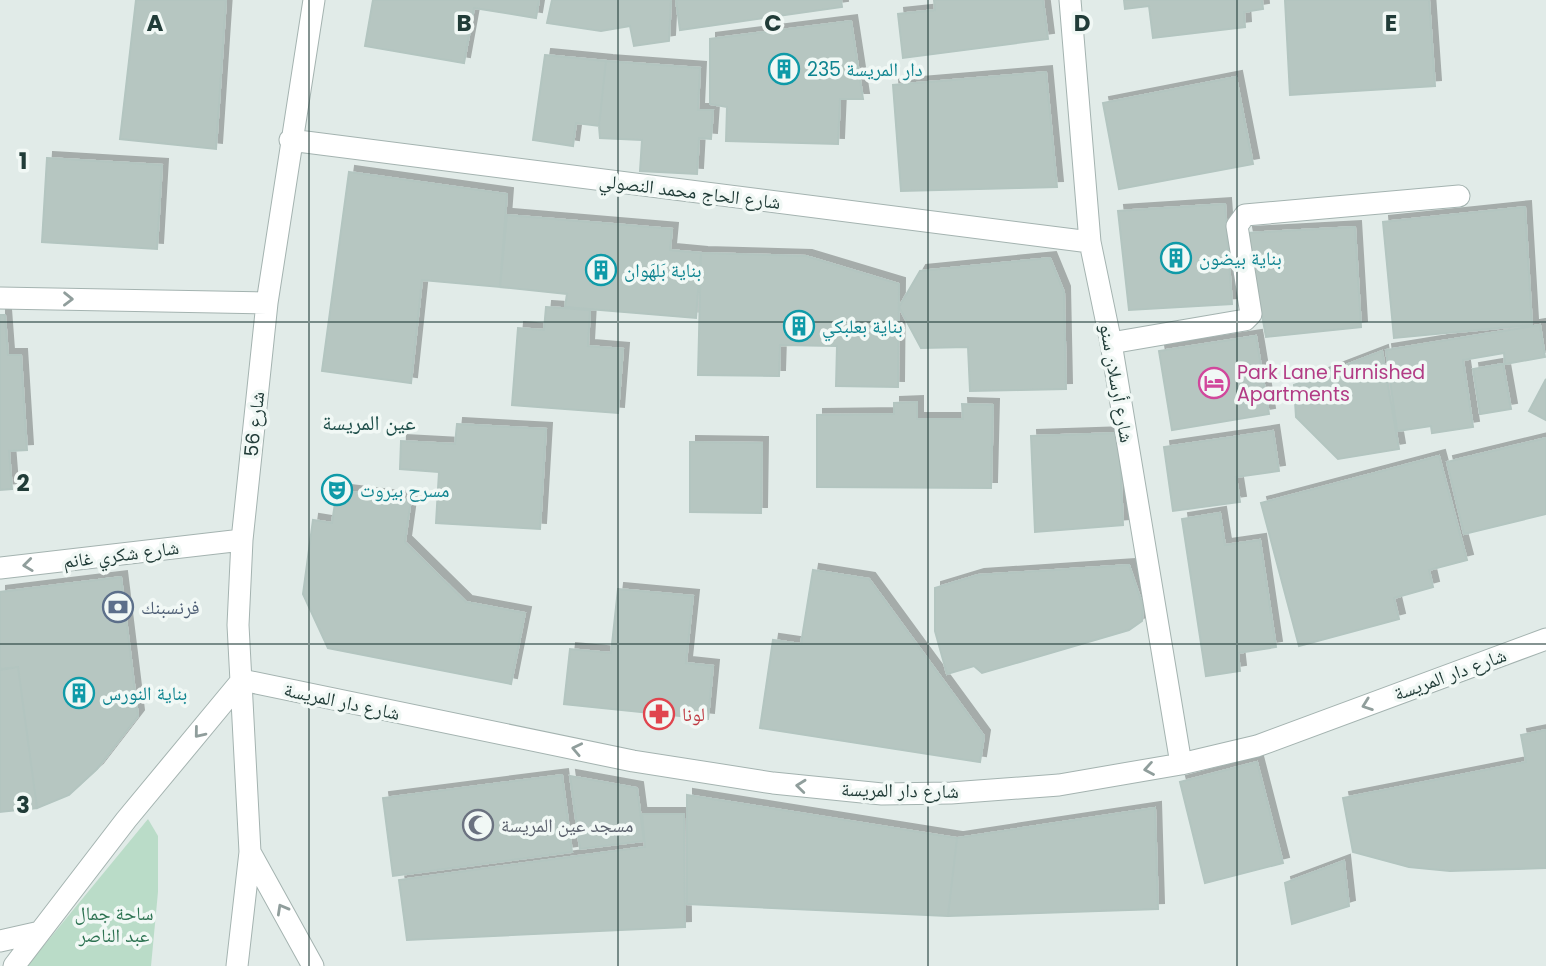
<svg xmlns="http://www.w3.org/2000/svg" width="1546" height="966" viewBox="0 0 1546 966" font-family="Poppins,'Noto Naskh Arabic',sans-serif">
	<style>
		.green { fill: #badcc8 }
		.building { fill: #b6c6c1; stroke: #b3c5c0; stroke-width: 2; filter: url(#shadow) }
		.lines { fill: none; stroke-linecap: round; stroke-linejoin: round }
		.service-casing { stroke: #a4b3b0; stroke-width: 23 }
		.minor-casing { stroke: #a4b3b0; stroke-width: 23 }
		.service { stroke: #fff; stroke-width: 21 }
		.minor { stroke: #fff; stroke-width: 21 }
		.oneway { stroke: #909e9c }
		.grid { fill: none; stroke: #213c38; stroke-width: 2; stroke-opacity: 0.55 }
		.labels { text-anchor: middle; stroke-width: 7; stroke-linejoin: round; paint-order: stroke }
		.culture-label { font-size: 19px; fill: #0d838f; stroke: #f1f8f5; text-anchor: start }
		.street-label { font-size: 19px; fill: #213c38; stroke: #f1f8f5 }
		.hotel-label { font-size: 19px; fill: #b23c85; stroke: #f1f8f5; text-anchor: start }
		.service-label { font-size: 19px; fill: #4e5e75; stroke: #f1f8f5; text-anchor: start }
		.health-label { font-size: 19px; fill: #be3a42; stroke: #f1f8f5; text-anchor: start }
		.worship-label { font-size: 19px; fill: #5b616d; stroke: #f1f8f5; text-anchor: start }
		.park-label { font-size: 19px; fill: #2c7251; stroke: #f1f8f5 }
		.neighbourhood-label { font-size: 21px; fill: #1d4d49; stroke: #f1f8f5 }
		.grid-label { font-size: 23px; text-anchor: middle; font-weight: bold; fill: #213c38; stroke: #f1f8f5; stroke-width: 7; stroke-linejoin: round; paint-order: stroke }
	</style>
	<defs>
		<filter id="shadow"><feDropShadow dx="6" dy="-6" stdDeviation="0" flood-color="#0004"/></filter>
	</defs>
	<rect width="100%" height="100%" fill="#e1ebe8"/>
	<!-- green -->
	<path class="green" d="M148,819L158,836V892L151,966H27Z"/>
	<!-- building -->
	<path class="building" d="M136,0H226L216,149L120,139Z
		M373,0H539L536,18L474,8L464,63L365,46Z
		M552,0H671L669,41L634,46L630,26L601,31L547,23Z
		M676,0H841L842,7L680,30Z
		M934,0H1043L1048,39L903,58L898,14L935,10Z
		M1124,0H1262L1263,9L1244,12L1245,27L1153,38L1149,6L1125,9Z
		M1285,0H1429L1435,86L1290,95Z
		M851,21L863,99H840L838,144L726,141L727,107L710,104V39Z
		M545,55L606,61L599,126L576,123L573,146L533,140Z
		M606,61L700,68L698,110H713L711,139L699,138L697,174L640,171L642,140L600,138L599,126Z
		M1046,72L1057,187L901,191L893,85Z
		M1236,77L1253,164L1119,189L1103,103Z
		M47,158L162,165L157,249L42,242Z
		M349,172L507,194L500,287L422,280L411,383L322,371Z
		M1225,204L1232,304L1129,310L1118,211Z
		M1525,207L1532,325L1394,338L1383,222Z
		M507,215L672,229L670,250L701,253L696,318L565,307L567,294L500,287Z
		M1355,227L1361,327L1266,337L1247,233Z
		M701,253L806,256L899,284L898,387L836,386L837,346L780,345L779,376L698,375Z
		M1050,258L1064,292L1066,389L970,391L968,347L921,348L899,307L920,271Z
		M546,307L590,310L588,346L623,349L618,413L512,405L518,328L544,330Z
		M0,315H5L8,355H21L27,450L9,451L12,489L0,490Z
		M1540,325L1545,357L1505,364L1504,353L1463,360L1473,427L1432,433L1431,426L1397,431L1386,350Z
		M1256,336L1269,414L1172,430L1159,351Z
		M1382,351L1399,449L1338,459L1296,417L1294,385Z
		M1503,364L1511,409L1480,414L1473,369Z
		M1546,379V420L1529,411Z
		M917,402V419H963L962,404L993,405L991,488L817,487V415L894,414V403Z
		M457,424L546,429L540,529L436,523L439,472L400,469L401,441L455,444Z
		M1273,431L1279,471L1236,477L1240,502L1173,511L1164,447Z
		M1119,433L1123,525L1035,532L1031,436Z
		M1546,438V514L1464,534L1447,462Z
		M690,442L762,443L761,513L690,512Z
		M1439,456L1467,560L1429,570L1433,587L1394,598L1399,619L1299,646L1261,503Z
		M337,490L411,499L405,542L466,602L525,613L511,684L328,648L303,594L313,520L332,523Z
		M1220,513L1225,545L1260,540L1276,647L1238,653L1240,671L1206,676L1182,519Z
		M1129,565L1143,606L1142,621L1129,630L982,673L974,666L947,674L935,631V588L978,575Z
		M813,570L869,579L984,736L980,762L760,728L773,640L801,644Z
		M121,577L138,716L97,769L69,795L37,808L18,667L0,669V592Z
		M618,589L693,596L686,663L713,666L708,719L564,704L570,649L611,653Z
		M18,667L37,808L0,812V670Z
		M1546,730V868L1450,871L1409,867L1353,852L1343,798L1526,762L1521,735Z
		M1257,762L1283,863L1205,883L1180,782Z
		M562,775L572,852L393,876L383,798Z
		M570,776L637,788L644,841L580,849Z
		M687,795L957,838L948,916L687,904Z
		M1155,808L1158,909L948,916L957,838Z
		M642,814H684L685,927L407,940L399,880L645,847Z
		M1344,861L1349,906L1292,924L1285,883Z"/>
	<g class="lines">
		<!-- service casing -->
		<g class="service-casing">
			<path id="service" d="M1111,343L1245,320L1251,314L1237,226L1245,215L1459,196"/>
		</g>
		<!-- minor casing -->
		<g class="minor-casing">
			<path id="minor" d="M1070,0L1090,242L1111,343L1181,764
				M290,140L1090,242
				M0,298L267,303
				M0,568L242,540
				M250,852L313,966
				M0,941L40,932
				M14,966L126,820L242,680L633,761L773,783L882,794L951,793L1059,785L1181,764L1257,746L1546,639
				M237,966L250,852L238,625L242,540L267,303L314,0"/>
		</g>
		<!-- service -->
		<use href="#service" class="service"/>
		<!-- minor -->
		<use href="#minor" class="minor"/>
	</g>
	<!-- one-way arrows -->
	<defs><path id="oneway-chevron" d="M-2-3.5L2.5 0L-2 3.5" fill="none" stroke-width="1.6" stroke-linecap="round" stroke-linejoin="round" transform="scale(1.75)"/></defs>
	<g class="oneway">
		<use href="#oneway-chevron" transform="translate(68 299) rotate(1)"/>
		<use href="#oneway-chevron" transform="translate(28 565) rotate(173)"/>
		<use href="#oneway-chevron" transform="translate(1367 705) rotate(160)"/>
		<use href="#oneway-chevron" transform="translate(199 733) rotate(129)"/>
		<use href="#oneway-chevron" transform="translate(577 749) rotate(-168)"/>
		<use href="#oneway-chevron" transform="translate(1149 769) rotate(170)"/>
		<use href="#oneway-chevron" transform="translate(801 786) rotate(-174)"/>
		<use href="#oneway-chevron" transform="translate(282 909) rotate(-119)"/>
	</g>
	<!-- grid -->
	<path class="grid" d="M309,0V966M618,0V966M928,0V966M1237,0V966M0,322H1546M0,644H1546"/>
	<!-- icons -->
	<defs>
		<g id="building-ring" transform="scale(1.575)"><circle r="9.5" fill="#f1f8f5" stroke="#0f9aa8" stroke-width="1.5"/><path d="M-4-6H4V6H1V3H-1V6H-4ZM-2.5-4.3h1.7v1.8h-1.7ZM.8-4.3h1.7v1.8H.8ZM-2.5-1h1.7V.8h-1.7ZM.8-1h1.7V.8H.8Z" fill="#0f9aa8"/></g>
		<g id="hotel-ring" transform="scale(1.575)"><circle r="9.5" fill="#f1f8f5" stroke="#d1479c" stroke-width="1.5"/><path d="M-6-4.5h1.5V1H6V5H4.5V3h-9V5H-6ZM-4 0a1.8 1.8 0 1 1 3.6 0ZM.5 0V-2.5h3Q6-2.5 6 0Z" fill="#d1479c"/></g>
		<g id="theatre-ring" transform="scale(1.575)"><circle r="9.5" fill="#f1f8f5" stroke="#0f9aa8" stroke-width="1.5"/><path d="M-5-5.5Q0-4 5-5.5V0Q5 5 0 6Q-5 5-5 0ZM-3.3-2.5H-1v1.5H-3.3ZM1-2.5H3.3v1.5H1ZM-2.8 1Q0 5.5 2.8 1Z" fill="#0f9aa8"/></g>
		<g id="bank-ring" transform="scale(1.575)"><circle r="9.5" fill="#f1f8f5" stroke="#5c6f8a" stroke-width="1.5"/><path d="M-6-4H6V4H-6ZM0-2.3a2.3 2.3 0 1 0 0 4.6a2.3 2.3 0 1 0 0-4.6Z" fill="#5c6f8a"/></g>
		<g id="pharmacy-ring" transform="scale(1.575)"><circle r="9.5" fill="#f1f8f5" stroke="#e0444e" stroke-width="1.5"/><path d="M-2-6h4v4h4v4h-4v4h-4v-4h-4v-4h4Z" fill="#e0444e"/></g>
		<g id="mosque-ring" transform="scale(1.575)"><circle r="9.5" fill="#f1f8f5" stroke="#6b7280" stroke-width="1.5"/><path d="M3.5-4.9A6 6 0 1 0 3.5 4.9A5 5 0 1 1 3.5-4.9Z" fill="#6b7280"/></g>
	</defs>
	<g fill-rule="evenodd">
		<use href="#building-ring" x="784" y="69"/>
		<use href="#building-ring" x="1176" y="258"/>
		<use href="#building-ring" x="601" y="270"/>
		<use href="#building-ring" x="799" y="326"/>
		<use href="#hotel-ring" x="1214" y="383"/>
		<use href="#theatre-ring" x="337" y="490"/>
		<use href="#bank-ring" x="118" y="607"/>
		<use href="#building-ring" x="79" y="693"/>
		<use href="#pharmacy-ring" x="659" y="714"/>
		<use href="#mosque-ring" x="478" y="825"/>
	</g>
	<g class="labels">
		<!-- culture labels -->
		<g class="culture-label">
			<text x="807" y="76">دار المريسة 235</text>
			<text x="1199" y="265">بناية بيضون</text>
			<text x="624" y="277">بناية بَلهَوان</text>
			<text x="822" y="333">بناية بعلبكي</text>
			<text x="360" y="497">مسرح بيروت</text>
			<text x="102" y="700">بناية النورس</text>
		</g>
		<!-- street labels -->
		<g class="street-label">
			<text transform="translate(690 191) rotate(7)" y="7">شارع الحاج محمد النصولي</text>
			<text transform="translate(1117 383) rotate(80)" y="7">شارع أرسلان سنو</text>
			<text transform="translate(254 424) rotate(-84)" y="7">شارع 56</text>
			<text transform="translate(121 554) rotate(-7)" y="7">شارع شكري غانم</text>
			<text transform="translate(1450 674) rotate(-20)" y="7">شارع دار المريسة</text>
			<text transform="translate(342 701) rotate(12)" y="7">شارع دار المريسة</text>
			<text transform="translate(900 790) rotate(1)" y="7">شارع دار المريسة</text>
		</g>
		<!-- hotel labels -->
		<g class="hotel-label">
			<text x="1237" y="379">Park Lane Furnished<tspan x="1237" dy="22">Apartments</tspan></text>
		</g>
		<!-- service labels -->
		<g class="service-label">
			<text x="141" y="614">فرنسبنك</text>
		</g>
		<!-- health labels -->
		<g class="health-label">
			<text x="682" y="721">لونا</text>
		</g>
		<!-- worship labels -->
		<g class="worship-label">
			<text x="501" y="832">مسجد عين المريسة</text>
		</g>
		<!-- park labels -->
		<g class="park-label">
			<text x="114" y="920">ساحة جمال<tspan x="114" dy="22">عبد الناصر</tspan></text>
		</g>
		<!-- neighbourhood labels -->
		<g class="neighbourhood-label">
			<text x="369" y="430">عين المريسة</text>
		</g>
	</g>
	<g class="grid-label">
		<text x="155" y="31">A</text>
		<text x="464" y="31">B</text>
		<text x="773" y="31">C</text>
		<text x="1082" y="31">D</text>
		<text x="1391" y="31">E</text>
		<text x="23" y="169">1</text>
		<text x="23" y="491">2</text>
		<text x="23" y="813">3</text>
	</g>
</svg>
